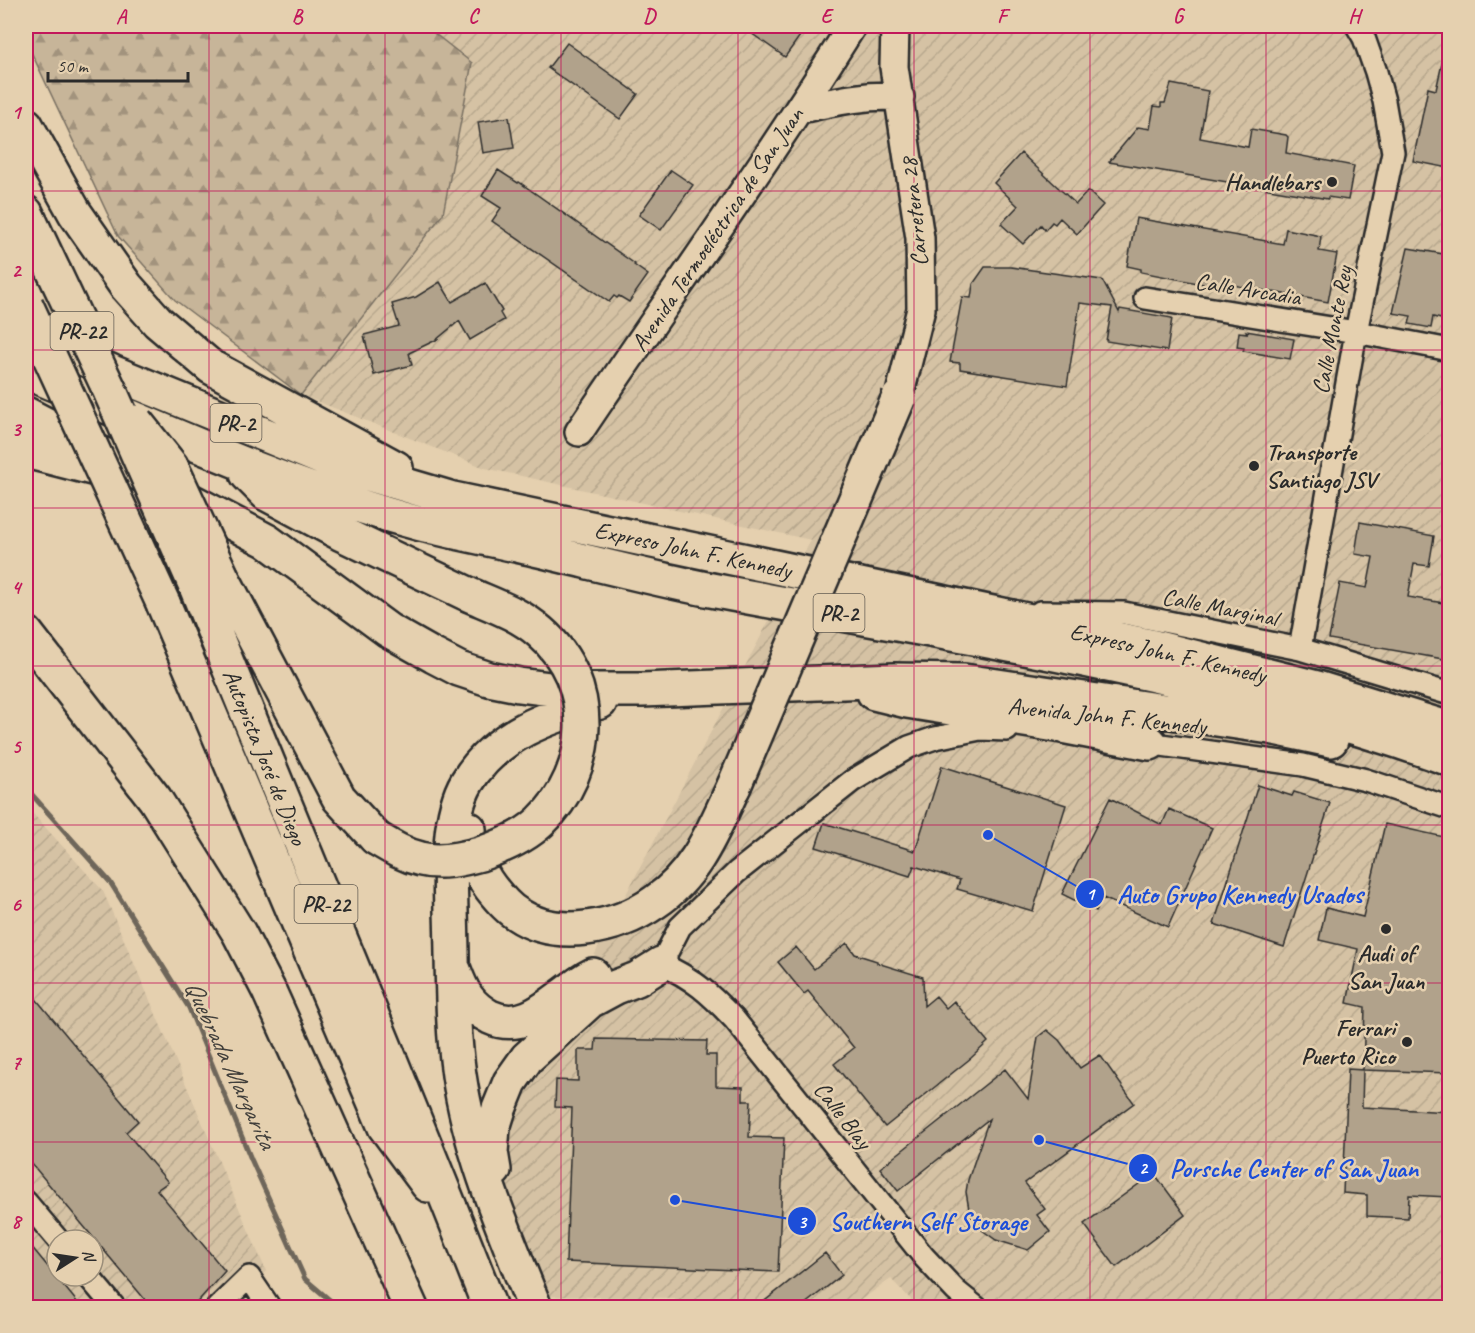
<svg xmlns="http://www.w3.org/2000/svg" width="1475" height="1333" viewBox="0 0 1475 1333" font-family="Caveat,sans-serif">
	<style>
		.industrial { fill: url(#industrial-furrows); fill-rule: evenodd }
		.forest { fill: url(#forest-firs); stroke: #797062; stroke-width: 1.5 }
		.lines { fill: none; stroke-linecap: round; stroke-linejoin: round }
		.stream { stroke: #6e665a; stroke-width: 5 }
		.building { fill: #b1a28b; stroke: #2b2b2b; stroke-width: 1.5 }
		.minor-casing { stroke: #2b2b2b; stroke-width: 26 }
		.tertiary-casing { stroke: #2b2b2b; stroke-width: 32 }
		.motorway-casing { stroke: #2b2b2b; stroke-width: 38 }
		.minor { stroke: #e5d0af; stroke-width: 21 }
		.tertiary { stroke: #e5d0af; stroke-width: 27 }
		.motorway { stroke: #e5d0af; stroke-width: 33 }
		.motorway-bridge-casing { stroke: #2b2b2b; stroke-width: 38; stroke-linecap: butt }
		.motorway-bridge { stroke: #e5d0af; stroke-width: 33 }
		.grid { fill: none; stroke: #c2185b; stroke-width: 1.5; stroke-opacity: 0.55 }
		.poi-dot { fill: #2b2b2b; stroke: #e5d0af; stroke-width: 2 }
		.labels { text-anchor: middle; stroke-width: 5; stroke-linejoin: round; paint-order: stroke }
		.shield { fill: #e5d0af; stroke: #635c53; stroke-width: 1.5 }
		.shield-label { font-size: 22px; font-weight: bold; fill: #2b2b2b }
		.poi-label { font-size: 24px; font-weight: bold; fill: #2b2b2b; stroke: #e5d0af; text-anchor: end }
		.street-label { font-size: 24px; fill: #2b2b2b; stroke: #e5d0af }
		.water-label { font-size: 26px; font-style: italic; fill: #413f3b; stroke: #e5d0af }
		.leader { fill: none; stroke: #1d4ed8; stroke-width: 2 }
		.callout-dot { fill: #1d4ed8; stroke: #e5d0af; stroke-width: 2 }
		.mark-label { font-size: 18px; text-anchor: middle; font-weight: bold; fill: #fff }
		.callout-label { font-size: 26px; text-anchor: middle; font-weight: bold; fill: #1d4ed8; stroke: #e5d0af; stroke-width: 5; stroke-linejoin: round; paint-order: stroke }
		.neatline { fill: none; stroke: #c2185b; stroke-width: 2 }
		.grid-label { font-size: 20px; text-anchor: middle; font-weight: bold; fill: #c2185b }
	</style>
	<defs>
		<pattern id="industrial-furrows" width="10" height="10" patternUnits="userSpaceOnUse" patternTransform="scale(1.5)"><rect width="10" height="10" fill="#d5c2a4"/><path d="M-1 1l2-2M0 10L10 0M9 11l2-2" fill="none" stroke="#b7a78d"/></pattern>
		<pattern id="forest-firs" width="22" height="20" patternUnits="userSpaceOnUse" patternTransform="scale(1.5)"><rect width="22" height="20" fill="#c7b599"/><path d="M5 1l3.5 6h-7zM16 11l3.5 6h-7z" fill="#a2937d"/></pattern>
	</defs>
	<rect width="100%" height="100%" fill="#e5d0af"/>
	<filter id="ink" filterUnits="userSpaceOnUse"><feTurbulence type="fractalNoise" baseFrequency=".0167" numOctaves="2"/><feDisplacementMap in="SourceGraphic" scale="12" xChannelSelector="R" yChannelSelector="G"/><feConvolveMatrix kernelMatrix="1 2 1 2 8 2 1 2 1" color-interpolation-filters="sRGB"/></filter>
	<g filter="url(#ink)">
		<!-- industrial -->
		<path class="industrial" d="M425,26H1449V1307H918L891,1279L849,1308H680L674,1298L530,1296L502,1173L513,1111L811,540L485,468L301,395L443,214L472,63Z
			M26,806L103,891L266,1271L233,1307H26ZM57,1240H93V1276H57Z"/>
		<!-- forest -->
		<path class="forest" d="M26,26H425L472,63L443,214L301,395L175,300L118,236L26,41Z"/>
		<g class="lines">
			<!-- stream -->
			<path class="stream" d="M26,788L110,882L189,1008L251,1159L305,1279L339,1308"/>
		</g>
		<!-- building -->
		<path class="building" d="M741,26H807L785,57Z
			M567,43L638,94L620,119L548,68Z
			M1443,59L1449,60V168L1413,161L1428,88L1436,90Z
			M1171,84L1208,91L1200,138L1248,147L1251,129L1286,135L1288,137L1286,153L1354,166L1348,200L1328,197V199L1109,162L1138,127L1150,129L1154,106L1161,107V103H1165Z
			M509,117L514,148L483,153L478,122Z
			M1021,153L1076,204L1088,191L1103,205L1077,234L1060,218L1055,224L1052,222L1045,230L1041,225L1023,244L1001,224L1018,206L994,183Z
			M498,170L518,183L519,182L635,264L634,265L648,275L629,302L619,296L617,298L614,296L609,302L492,221L501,208L482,196Z
			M671,170L693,185L661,230L639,215Z
			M1136,218L1283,244L1286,229L1321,236L1319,251L1337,254L1328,302L1233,285L1232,289L1213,286L1141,272V269L1127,266Z
			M1408,248L1449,255V321L1433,317L1431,328L1409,324L1411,316L1393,313Z
			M985,267H1011L1102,280L1119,312L1120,309L1172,318L1167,351L1106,341L1112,307L1080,303L1067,386L960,369V363L950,362L962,297L971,298L973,284Z
			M440,282L452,302L485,283L502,311L500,313L504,320L470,340L459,321L436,340L409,353L412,365L374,375L364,335L399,326L392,304L416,297Z
			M1246,331L1294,339L1290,359L1243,351L1244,348L1237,347L1239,332L1247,333Z
			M1360,522L1434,536L1429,566L1414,564L1408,597L1449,604V660L1329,639L1340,583L1367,588L1373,557L1355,554Z
			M942,766L1066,805L1033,911L957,889L960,880L914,866L910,876L816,847L824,823L915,851Z
			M1258,785L1292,796L1294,792L1330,803L1284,947L1214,924Z
			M1110,798L1162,825L1169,809L1212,828L1168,927L1103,898L1096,911L1062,894Z
			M1385,824L1449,838V1073L1363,1070L1365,1007L1347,1003L1358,949L1319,940L1326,908L1363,917Z
			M847,943L855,954L877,961V963L923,977L924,1006L936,996L946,1008L954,1001L988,1042L971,1058L885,1127L834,1064L854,1048L808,991L804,994L778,962L796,947L814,969Z
			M26,987L138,1121L126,1132L168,1182L157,1190L225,1271L192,1308H152L26,1157Z
			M1047,1030L1059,1040L1080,1068L1100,1055L1134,1103L1025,1183L1045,1209L1037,1215L1050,1232L1028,1250L996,1240L982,1230L970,1215L966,1192L968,1180L989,1119L898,1191L880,1168L1005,1069L1028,1099L1038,1037Z
			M596,1039L707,1041L706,1055H716V1086L743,1087V1101H751L749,1137L784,1138L778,1272L566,1262L572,1108L555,1107L556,1080L578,1081V1050H595Z
			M1348,1069L1363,1070L1362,1107L1449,1112L1448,1197L1409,1195L1408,1218L1367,1216V1195L1343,1193Z
			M1154,1173L1185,1215L1116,1267L1084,1224Z
			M26,1240L82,1308H26Z
			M825,1253L842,1275L800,1308H756Z"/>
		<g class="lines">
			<!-- minor casing -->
			<g class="minor-casing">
				<path id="minor" d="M1145,298L1356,332L1450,350
					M1040,612L1124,613L1300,649L1450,694
					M1300,649L1356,332L1393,152L1384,101L1376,72L1364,38L1357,26
					M1140,742L1303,765L1366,780L1450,808
					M26,1202L58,1240
					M88,1276L115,1308
					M217,1308L249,1277L270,1308
					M977,1308L956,1291L924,1257L734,1019C710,994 693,978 661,964L680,927L737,872L852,781L909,747L935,738L980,729L1007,730"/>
			</g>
			<!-- tertiary casing -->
			<g class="tertiary-casing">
				<path id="tertiary" d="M895,26L894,67L920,238L921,309L899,397
					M800,109C833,102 865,94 900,97
					M579,432C670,296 766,164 852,26"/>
			</g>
			<!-- motorway casing -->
			<g class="motorway-casing">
				<path id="motorway" d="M26,125L75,213L126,286L158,322L211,367L396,468
					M26,213L54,272
					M26,331L112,372L341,466L453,499L1154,647L1317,688L1450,729
					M26,372C155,426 285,488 421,524C457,533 494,540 530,548C590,562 650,578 711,590C960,637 1211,673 1450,759
					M26,414L267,541L388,630L434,656L459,669L489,679L519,685L558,690H642L894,680L964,681L1270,727L1331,740
					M26,451L108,472
					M247,474L267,494L340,533L468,594
					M222,577L339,798L376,838
					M195,584C292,825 395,1065 490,1308
					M163,603L385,1127L428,1185
					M26,633L155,799L239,933L269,991L411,1308
					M874,693L907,701L1062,726L1150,743
					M469,829C470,851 478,871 491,888C498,897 507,908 517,914C557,941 618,928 655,902C697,874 713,830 734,786
					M454,970C462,992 469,1006 490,1017C530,1036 560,991 593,975
					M494,1170L491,1152L493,1128L499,1109L510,1082L527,1058L590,1001L616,987L637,979L661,964
					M535,1308C505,1232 471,1156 459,1075C451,1020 453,966 451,911C450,873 447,816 467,782C496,734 549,716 600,702"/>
			</g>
			<!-- minor -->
			<use href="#minor" class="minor"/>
			<!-- tertiary -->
			<use href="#tertiary" class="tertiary"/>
			<!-- motorway -->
			<use href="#motorway" class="motorway"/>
			<!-- motorway-bridge casing -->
			<g class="motorway-bridge-casing">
				<path id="motorway-bridge" d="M54,272L110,391L195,584
					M26,305L163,603
					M136,422L171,466L222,577
					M734,786L899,397
					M376,838C391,847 404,855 421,859C440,864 462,859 480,854C501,847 523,838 540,822C594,771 598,682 540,632C520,614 493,605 468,594"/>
			</g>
			<!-- motorway-bridge -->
			<use href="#motorway-bridge" class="motorway-bridge"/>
		</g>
	</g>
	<!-- grid -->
	<path class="grid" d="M209,26V1308M385,26V1308M561,26V1308M738,26V1308M914,26V1308M1090,26V1308M1266,26V1308M26,191H1450M26,350H1450M26,508H1450M26,666H1450M26,825H1450M26,983H1450M26,1142H1450"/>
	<!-- markers -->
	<g class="poi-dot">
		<circle cx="1332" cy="182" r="6"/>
		<circle cx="1254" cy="466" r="6"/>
		<circle cx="1386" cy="929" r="6"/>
		<circle cx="1407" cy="1042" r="6"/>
	</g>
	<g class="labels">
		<!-- shield labels -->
		<g class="shield">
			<rect x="50.5" y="312" width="63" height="38" rx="4.5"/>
			<rect x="210.5" y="404" width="51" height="38" rx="4.5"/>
			<rect x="813.5" y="594" width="51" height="38" rx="4.5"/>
			<rect x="294.5" y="885" width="63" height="38" rx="4.5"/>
		</g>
		<g class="shield-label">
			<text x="82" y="339">PR-22</text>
			<text x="236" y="431">PR-2</text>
			<text x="839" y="621">PR-2</text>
			<text x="326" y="912">PR-22</text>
		</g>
		<!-- poi labels -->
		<g class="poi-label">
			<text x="1320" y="190">Handlebars</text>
			<text x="1266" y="460" text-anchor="start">Transporte<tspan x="1266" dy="28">Santiago JSV</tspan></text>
			<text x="1386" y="961" text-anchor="middle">Audi of<tspan x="1386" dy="28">San Juan</tspan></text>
			<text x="1395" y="1036">Ferrari<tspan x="1395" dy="28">Puerto Rico</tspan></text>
		</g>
		<!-- street labels -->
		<g class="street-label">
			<text transform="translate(914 212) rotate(-96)" y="8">Carretera 28</text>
			<text transform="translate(717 229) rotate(-56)" y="8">Avenida Termoeléctrica de San Juan</text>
			<text transform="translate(1248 289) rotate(9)" y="8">Calle Arcadia</text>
			<text transform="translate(1332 330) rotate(-79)" y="8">Calle Monte Rey</text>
			<text transform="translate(693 550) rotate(12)" y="8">Expreso John F. Kennedy</text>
			<text transform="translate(1220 607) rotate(11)" y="8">Calle Marginal</text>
			<text transform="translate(1168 653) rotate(13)" y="8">Expreso John F. Kennedy</text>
			<text transform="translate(1107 716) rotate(6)" y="8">Avenida John F. Kennedy</text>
			<text transform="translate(265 757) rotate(68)" y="8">Autopista José de Diego</text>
			<text transform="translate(843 1115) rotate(52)" y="8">Calle Blay</text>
		</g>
		<!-- water labels -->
		<g class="water-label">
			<text transform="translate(231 1064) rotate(65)" y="9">Quebrada Margarita</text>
		</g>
	</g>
	<!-- callouts -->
	<path class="leader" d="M988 835L1090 894M1039 1140L1143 1168M675 1200L802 1221"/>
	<g class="callout-dot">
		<circle cx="988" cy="835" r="6"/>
		<circle cx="1039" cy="1140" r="6"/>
		<circle cx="675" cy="1200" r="6"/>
		<circle cx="1090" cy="894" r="15"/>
		<circle cx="1143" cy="1168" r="15"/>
		<circle cx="802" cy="1221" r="15"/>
	</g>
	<g class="mark-label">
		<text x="1090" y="900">1</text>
		<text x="1143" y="1174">2</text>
		<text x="802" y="1228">3</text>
	</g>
	<g class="callout-label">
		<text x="1240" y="903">Auto Grupo Kennedy Usados</text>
		<text x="1294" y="1177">Porsche Center of San Juan</text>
		<text x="928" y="1230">Southern Self Storage</text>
	</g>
	<!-- margin -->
	<rect width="1475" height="1333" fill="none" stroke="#e5d0af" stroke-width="66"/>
	<!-- north arrow -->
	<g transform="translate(75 1258) rotate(78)"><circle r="28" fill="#e5d0af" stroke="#9b8e7a" stroke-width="1.5"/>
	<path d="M0-4.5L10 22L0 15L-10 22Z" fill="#2b2b2b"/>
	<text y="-9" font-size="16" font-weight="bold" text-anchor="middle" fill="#2b2b2b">N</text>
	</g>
	<!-- scale -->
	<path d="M48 72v9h140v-9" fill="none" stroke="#2b2b2b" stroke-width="3"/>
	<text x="57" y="72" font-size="18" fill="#2b2b2b" stroke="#e5d0af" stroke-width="4.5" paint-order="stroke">50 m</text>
	<rect x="33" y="33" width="1409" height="1267" class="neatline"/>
	<g class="grid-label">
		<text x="121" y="23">A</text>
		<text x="297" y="23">B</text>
		<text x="473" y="23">C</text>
		<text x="649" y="23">D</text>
		<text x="826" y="23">E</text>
		<text x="1002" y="23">F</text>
		<text x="1178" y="23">G</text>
		<text x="1354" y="23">H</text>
		<text x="16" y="119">1</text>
		<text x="16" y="277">2</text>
		<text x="16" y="436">3</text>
		<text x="16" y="594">4</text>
		<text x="16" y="753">5</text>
		<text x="16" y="911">6</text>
		<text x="16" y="1069">7</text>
		<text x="16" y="1228">8</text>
	</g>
</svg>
